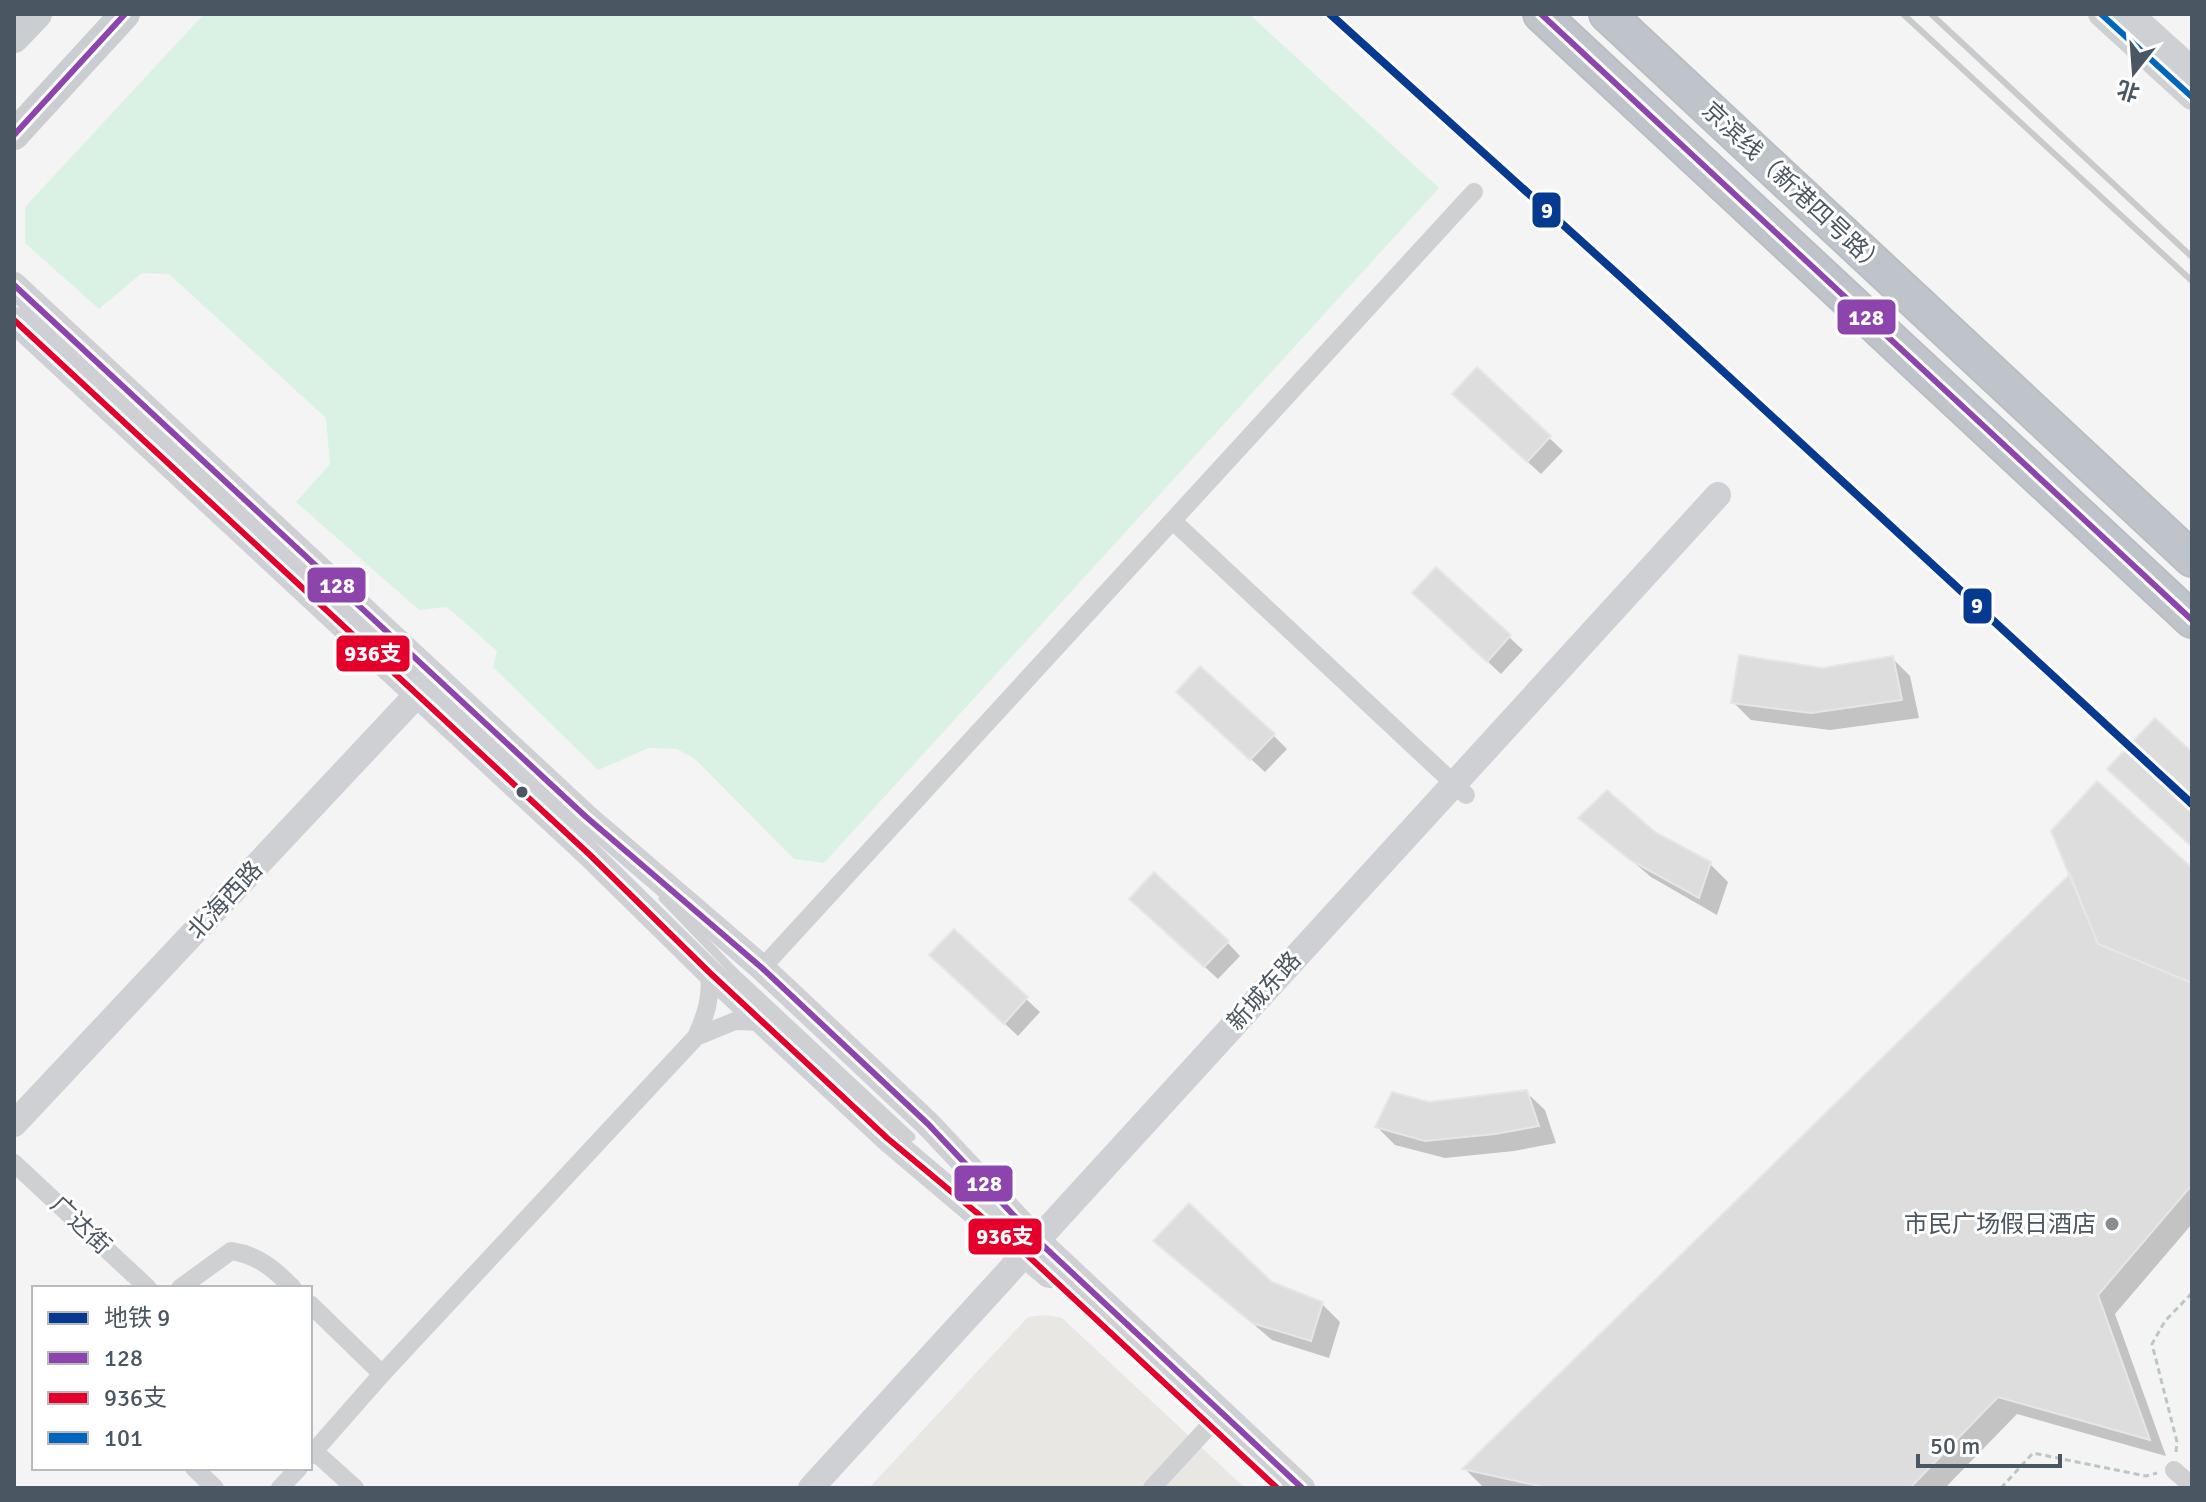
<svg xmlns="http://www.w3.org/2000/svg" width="2206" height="1502" viewBox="0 0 2206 1502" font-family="Signika,'Noto Sans SC',sans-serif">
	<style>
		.commercial { fill: #e8e7e3 }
		.green { fill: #d9f2e3 }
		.shadow { fill: #0003 }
		.building { fill: #ddddde; stroke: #e5e6e7; stroke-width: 2 }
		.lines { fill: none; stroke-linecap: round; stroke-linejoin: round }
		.highway-casing { stroke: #b9bec3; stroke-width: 38 }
		.path { stroke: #bcc7c4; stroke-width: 3; stroke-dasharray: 6 4; stroke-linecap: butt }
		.lane { stroke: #ced0d2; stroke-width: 9 }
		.street { stroke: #ced0d2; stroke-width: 18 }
		.secondary { stroke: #ced0d4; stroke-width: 26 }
		.primary { stroke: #caced1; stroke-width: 30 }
		.highway { stroke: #bec4c9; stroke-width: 34 }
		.rail { stroke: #c9cacc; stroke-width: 6 }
		.bus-1-casing { stroke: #fff; stroke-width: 12 }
		.bus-2-casing { stroke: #fff; stroke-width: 12 }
		.bus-3-casing { stroke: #fff; stroke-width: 12 }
		.bus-1 { stroke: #8e44ad; stroke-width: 6 }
		.bus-2 { stroke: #e4002b; stroke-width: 6 }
		.bus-3 { stroke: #0065bd; stroke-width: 6 }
		.metro-1-casing { stroke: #fff; stroke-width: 14 }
		.metro-1 { stroke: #063a91; stroke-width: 8 }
		.bus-dot { fill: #4a5661; stroke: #fff; stroke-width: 3 }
		.poi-dot { fill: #868d94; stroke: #fff; stroke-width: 3 }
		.labels { text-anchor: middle; stroke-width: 6; stroke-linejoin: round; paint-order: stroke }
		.street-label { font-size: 24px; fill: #4a5661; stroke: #fff }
		.poi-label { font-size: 24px; fill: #4a5661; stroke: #fff; text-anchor: end }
		.line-badge { stroke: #fff; stroke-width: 3 }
		.badge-label { font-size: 22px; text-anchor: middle; font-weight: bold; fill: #fff }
	</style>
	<rect width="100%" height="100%" fill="#f4f4f4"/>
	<!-- commercial -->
	<path class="commercial" d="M1046,1315L1062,1318L1245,1488H869L1028,1317Z"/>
	<!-- green -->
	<path class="green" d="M204,14H1249L1439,188L824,863L794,859L695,759L677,749L649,748L598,770L493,667L497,651L447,607L419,610L296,502L330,464L326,418L169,274L142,273L99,309L25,243V207Z"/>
	<!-- shadow -->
	<path class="shadow" d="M1477,370L1563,451L1541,474L1468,407Z
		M1436,570L1523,650L1501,674L1428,606Z
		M1892,658L1910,676L1919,718L1830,730L1751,720L1733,702L1822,670Z
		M1192,705L1273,735L1287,749L1265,772Z
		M1581,818L1654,834L1710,864L1728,882L1717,915L1651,877Z
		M2192,871V1224L2115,1314L2166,1456L2017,1414L1945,1488H1491L1482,1486L1465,1469L2072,875Z
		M1145,912L1227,942L1240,956L1218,979Z
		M954,932L1040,1012L1018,1036L945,968Z
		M1526,1092L1545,1110L1556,1143L1514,1151L1445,1158L1395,1145L1377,1127Z
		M1156,1241L1322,1304L1340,1322L1329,1358L1272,1340Z"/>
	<!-- building -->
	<path class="building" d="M1477,367L1551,436L1527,462L1452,394Z
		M1436,567L1511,635L1487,662L1412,593Z
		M1739,655L1822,668L1893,656L1902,700L1811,713L1731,703Z
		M1200,666L1275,734L1250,760L1176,692Z
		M2155,718L2192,752V847L2107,769Z
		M2097,781L2192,868V983L2098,944L2051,831Z
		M1607,790L1655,832L1711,862L1699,898L1630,860L1578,818Z
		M1154,872L1229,941L1204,967L1129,899Z
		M2070,874L2098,944L2192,983V1185L2098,1295L2150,1440L1998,1397L1910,1488H1548L1462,1469Z
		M954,929L1028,997L1004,1024L929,955Z
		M1527,1090L1539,1126L1495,1134L1425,1141L1375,1127L1392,1092L1429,1102Z
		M1189,1203L1272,1282L1323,1302L1311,1341L1252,1323L1153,1241Z"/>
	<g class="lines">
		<!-- highway casing -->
		<g class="highway-casing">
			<path id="highway" d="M1541,14L2192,620
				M1607,14L2192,559"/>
		</g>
		<!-- path -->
		<path class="path" d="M2176,1452L2177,1442L2152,1344L2165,1321L2192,1293
			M2001,1488L2033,1453L2146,1476L2157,1473"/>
		<!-- lane -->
		<path class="lane" d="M663,898L734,972L911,1137"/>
		<!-- street -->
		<path class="street" d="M1173,521L1466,795
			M762,968L1474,192
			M696,1037L735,1021L763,1022
			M14,1163L148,1288
			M180,1288L231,1251C258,1255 274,1269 293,1288
			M310,1304L382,1374
			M315,1452L355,1488
			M310,1456L382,1374L696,1037C706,1015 712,996 709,972
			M194,1468L215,1488
			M2174,1470L2192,1486
			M280,1488L299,1468
			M1152,1488L1210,1425"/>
		<!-- secondary -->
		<path class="secondary" d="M2101,14L2192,97
			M2130,14L2192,70
			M14,285L585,816L762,968L928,1124L1037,1240L1302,1488
			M14,320L590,855L709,972L887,1138L1049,1275
			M14,1124L427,684
			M811,1488L1718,495"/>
		<!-- primary -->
		<path class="primary" d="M14,38L37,14
			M14,135L125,14"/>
		<!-- highway -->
		<use href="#highway" class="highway"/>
		<!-- rail -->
		<path class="rail" d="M1903,14L2192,281
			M1931,14L2192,257"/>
		<!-- bus-1 casing -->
		<g class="bus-1-casing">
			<path id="bus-1" d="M1541,14L2192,620
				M14,135L125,14
				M14,285L585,816L762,968L928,1124L1037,1240L1302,1488"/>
		</g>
		<!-- bus-2 casing -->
		<g class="bus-2-casing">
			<path id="bus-2" d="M14,320L590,855L709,972L887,1138L1025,1253L1277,1488"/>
		</g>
		<!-- bus-3 casing -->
		<g class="bus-3-casing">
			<path id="bus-3" d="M2101,14L2192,97"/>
		</g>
		<!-- bus-1 -->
		<use href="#bus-1" class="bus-1"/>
		<!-- bus-2 -->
		<use href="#bus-2" class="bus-2"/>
		<!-- bus-3 -->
		<use href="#bus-3" class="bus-3"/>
		<!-- metro-1 casing -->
		<g class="metro-1-casing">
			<path id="metro-1" d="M1330,14L1623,279L2192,804"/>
		</g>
		<!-- metro-1 -->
		<use href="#metro-1" class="metro-1"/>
	</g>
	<!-- markers -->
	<circle class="bus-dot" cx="522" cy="792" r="7"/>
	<circle class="poi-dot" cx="2112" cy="1224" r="8"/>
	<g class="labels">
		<!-- street labels -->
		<g class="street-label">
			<text transform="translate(1794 188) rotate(43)" y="8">京滨线（新港四号路）</text>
			<text transform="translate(225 900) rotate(-47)" y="8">北海西路</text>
			<text transform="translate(1264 991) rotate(-48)" y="8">新城东路</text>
			<text transform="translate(81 1225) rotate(43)" y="8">广达街</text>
		</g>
		<!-- poi labels -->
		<g class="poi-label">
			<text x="2096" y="1232">市民广场假日酒店</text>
		</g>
	</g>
	<g class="line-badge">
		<rect x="1531" y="191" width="31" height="38" rx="8" fill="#063a91"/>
		<rect x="1836" y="298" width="61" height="38" rx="8" fill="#8e44ad"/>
		<rect x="306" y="566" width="61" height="38" rx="8" fill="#8e44ad"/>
		<rect x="1962" y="587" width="31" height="38" rx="8" fill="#063a91"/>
		<rect x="335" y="634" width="76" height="39" rx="8" fill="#e4002b"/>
		<rect x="953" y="1164" width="61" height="39" rx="8" fill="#8e44ad"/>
		<rect x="967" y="1217" width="76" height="39" rx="8" fill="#e4002b"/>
	</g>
	<g class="badge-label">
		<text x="1547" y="218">9</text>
		<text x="1866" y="325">128</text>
		<text x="337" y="593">128</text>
		<text x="1977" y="613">9</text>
		<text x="373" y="661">936支</text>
		<text x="984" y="1191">128</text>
		<text x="1005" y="1244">936支</text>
	</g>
	<!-- border -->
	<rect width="2206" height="1502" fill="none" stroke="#4a5661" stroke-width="32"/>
	<!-- legend -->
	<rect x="32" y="1286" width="280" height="184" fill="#ffffff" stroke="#b7bbc0" stroke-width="2"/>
	<rect x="48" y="1312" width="40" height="12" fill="#063a91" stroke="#b7bbc0" stroke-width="2"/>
	<text x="104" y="1326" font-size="24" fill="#4a5661">地铁 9</text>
	<rect x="48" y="1352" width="40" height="12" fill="#8e44ad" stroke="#b7bbc0" stroke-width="2"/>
	<text x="104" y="1366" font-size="24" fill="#4a5661">128</text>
	<rect x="48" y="1392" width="40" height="12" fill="#e4002b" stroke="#b7bbc0" stroke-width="2"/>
	<text x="104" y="1406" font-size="24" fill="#4a5661">936支</text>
	<rect x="48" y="1432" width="40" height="12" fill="#0065bd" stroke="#b7bbc0" stroke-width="2"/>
	<text x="104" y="1446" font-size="24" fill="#4a5661">101</text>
	<!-- north arrow -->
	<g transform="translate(2134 72) rotate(197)" stroke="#ffffff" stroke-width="6" paint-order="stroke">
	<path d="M0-6L14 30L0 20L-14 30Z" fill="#4a5661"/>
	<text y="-12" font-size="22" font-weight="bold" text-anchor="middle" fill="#4a5661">北</text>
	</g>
	<!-- scale -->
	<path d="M1918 1454v12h142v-12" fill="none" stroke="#4a5661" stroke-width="4"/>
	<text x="1930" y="1454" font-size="24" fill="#4a5661" stroke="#ffffff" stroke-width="6" paint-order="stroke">50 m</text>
</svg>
